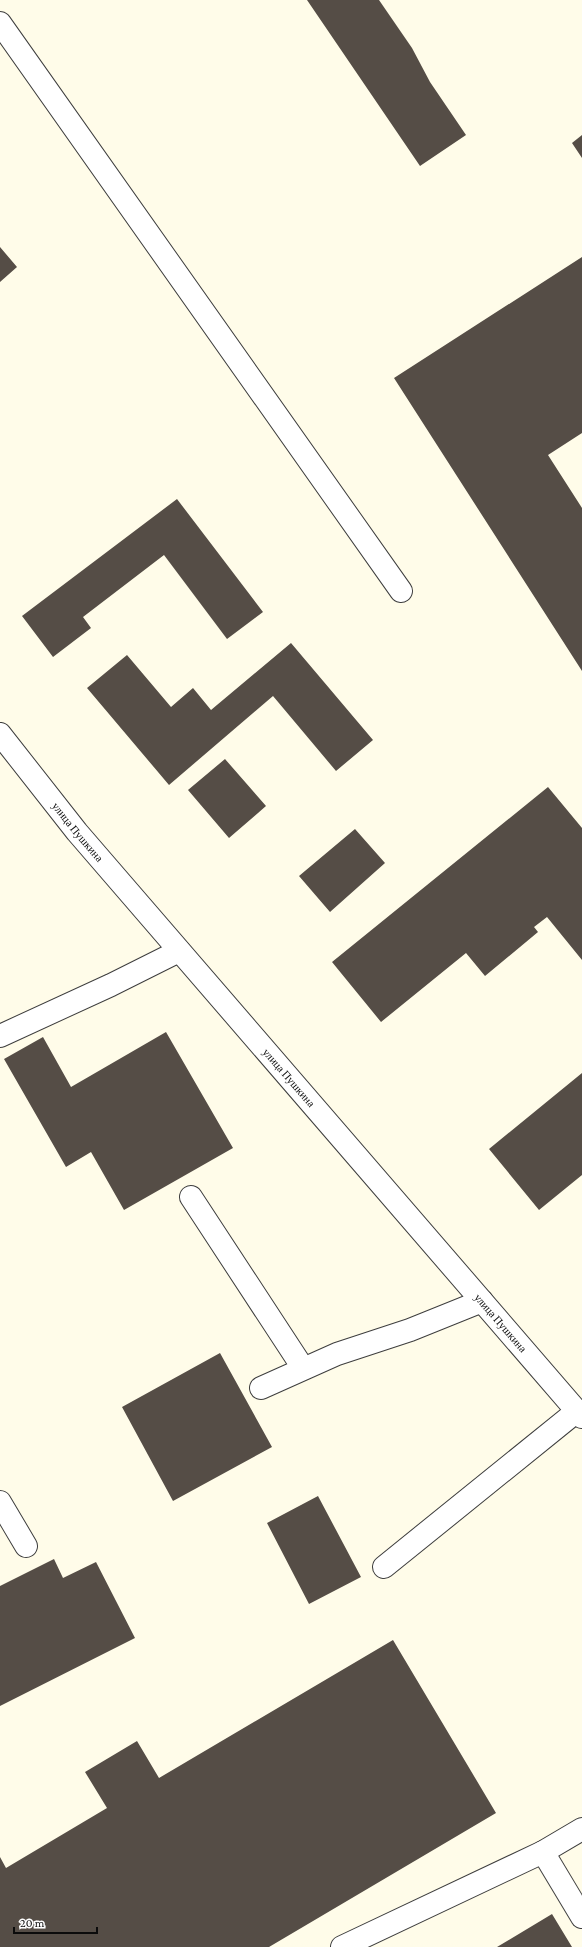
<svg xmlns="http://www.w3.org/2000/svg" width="582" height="1947" viewBox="0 0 582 1947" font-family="'Crimson Pro',serif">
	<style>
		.building { fill: #554d46 }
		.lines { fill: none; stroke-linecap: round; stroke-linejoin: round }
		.minor-casing { stroke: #3e3e3e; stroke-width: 24 }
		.minor { stroke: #fff; stroke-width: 22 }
		.labels { text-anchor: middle; stroke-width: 4; stroke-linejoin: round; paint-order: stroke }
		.street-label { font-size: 11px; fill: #0b0b0b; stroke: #fff }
	</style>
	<rect width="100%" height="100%" fill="#fffce9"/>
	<!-- building -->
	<path class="building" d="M307,0H379L412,48L430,82L466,135L420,166Z
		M582,135V158L572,143Z
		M0,247L17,267L0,282Z
		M582,257V433L548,455L582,508V671L394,378Z
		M177,499L263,612L227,639L164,555L83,617L91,628L53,657L22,616Z
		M291,643L373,740L336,771L273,696L169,785L87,688L127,655L171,707L193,688L211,710Z
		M225,759L266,806L229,838L188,790Z
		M548,787L582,828V960L547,917L534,927L538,932L485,976L466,953L381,1022L332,962Z
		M355,829L385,863L330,912L299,876Z
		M166,1032L233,1148L124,1210L91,1152L66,1167L4,1059L43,1037L71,1087Z
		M582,1073V1175L539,1210L489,1149Z
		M220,1353L272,1447L173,1501L122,1407Z
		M318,1496L361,1577L309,1604L267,1523Z
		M54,1559L63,1578L96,1562L135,1638L0,1706V1586Z
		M393,1640L496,1813L269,1947H0V1857L6,1868L107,1808L85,1772L137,1741L159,1778Z
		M552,1914L572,1947H497Z"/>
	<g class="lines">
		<!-- minor casing -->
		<g class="minor-casing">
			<g id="minor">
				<path d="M0,23L401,591"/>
				<path id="s1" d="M0,734L77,832L582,1417"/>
				<path d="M0,1036L111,985L179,951"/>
				<path d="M191,1197L303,1368"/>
				<path d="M261,1388L337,1354L410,1330L482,1301"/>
				<path d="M0,1502L26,1546"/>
				<path d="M384,1567L577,1411"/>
				<path d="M543,1852L582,1917"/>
				<path d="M342,1947L543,1852L582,1829"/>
			</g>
		</g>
		<!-- minor -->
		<use href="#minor" class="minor"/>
	</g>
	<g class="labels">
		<!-- street labels -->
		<g class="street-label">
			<text dy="4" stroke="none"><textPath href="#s1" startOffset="125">улица Пушкина</textPath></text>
			<text dy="4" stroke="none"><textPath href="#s1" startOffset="449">улица Пушкина</textPath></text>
			<text dy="4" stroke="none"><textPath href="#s1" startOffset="773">улица Пушкина</textPath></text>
		</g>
	</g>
	<!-- scale -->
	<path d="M14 1927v6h83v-6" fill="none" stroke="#0b0b0b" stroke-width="2"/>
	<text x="20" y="1927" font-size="12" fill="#0b0b0b" stroke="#ffffff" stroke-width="3" paint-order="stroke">20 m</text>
</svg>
